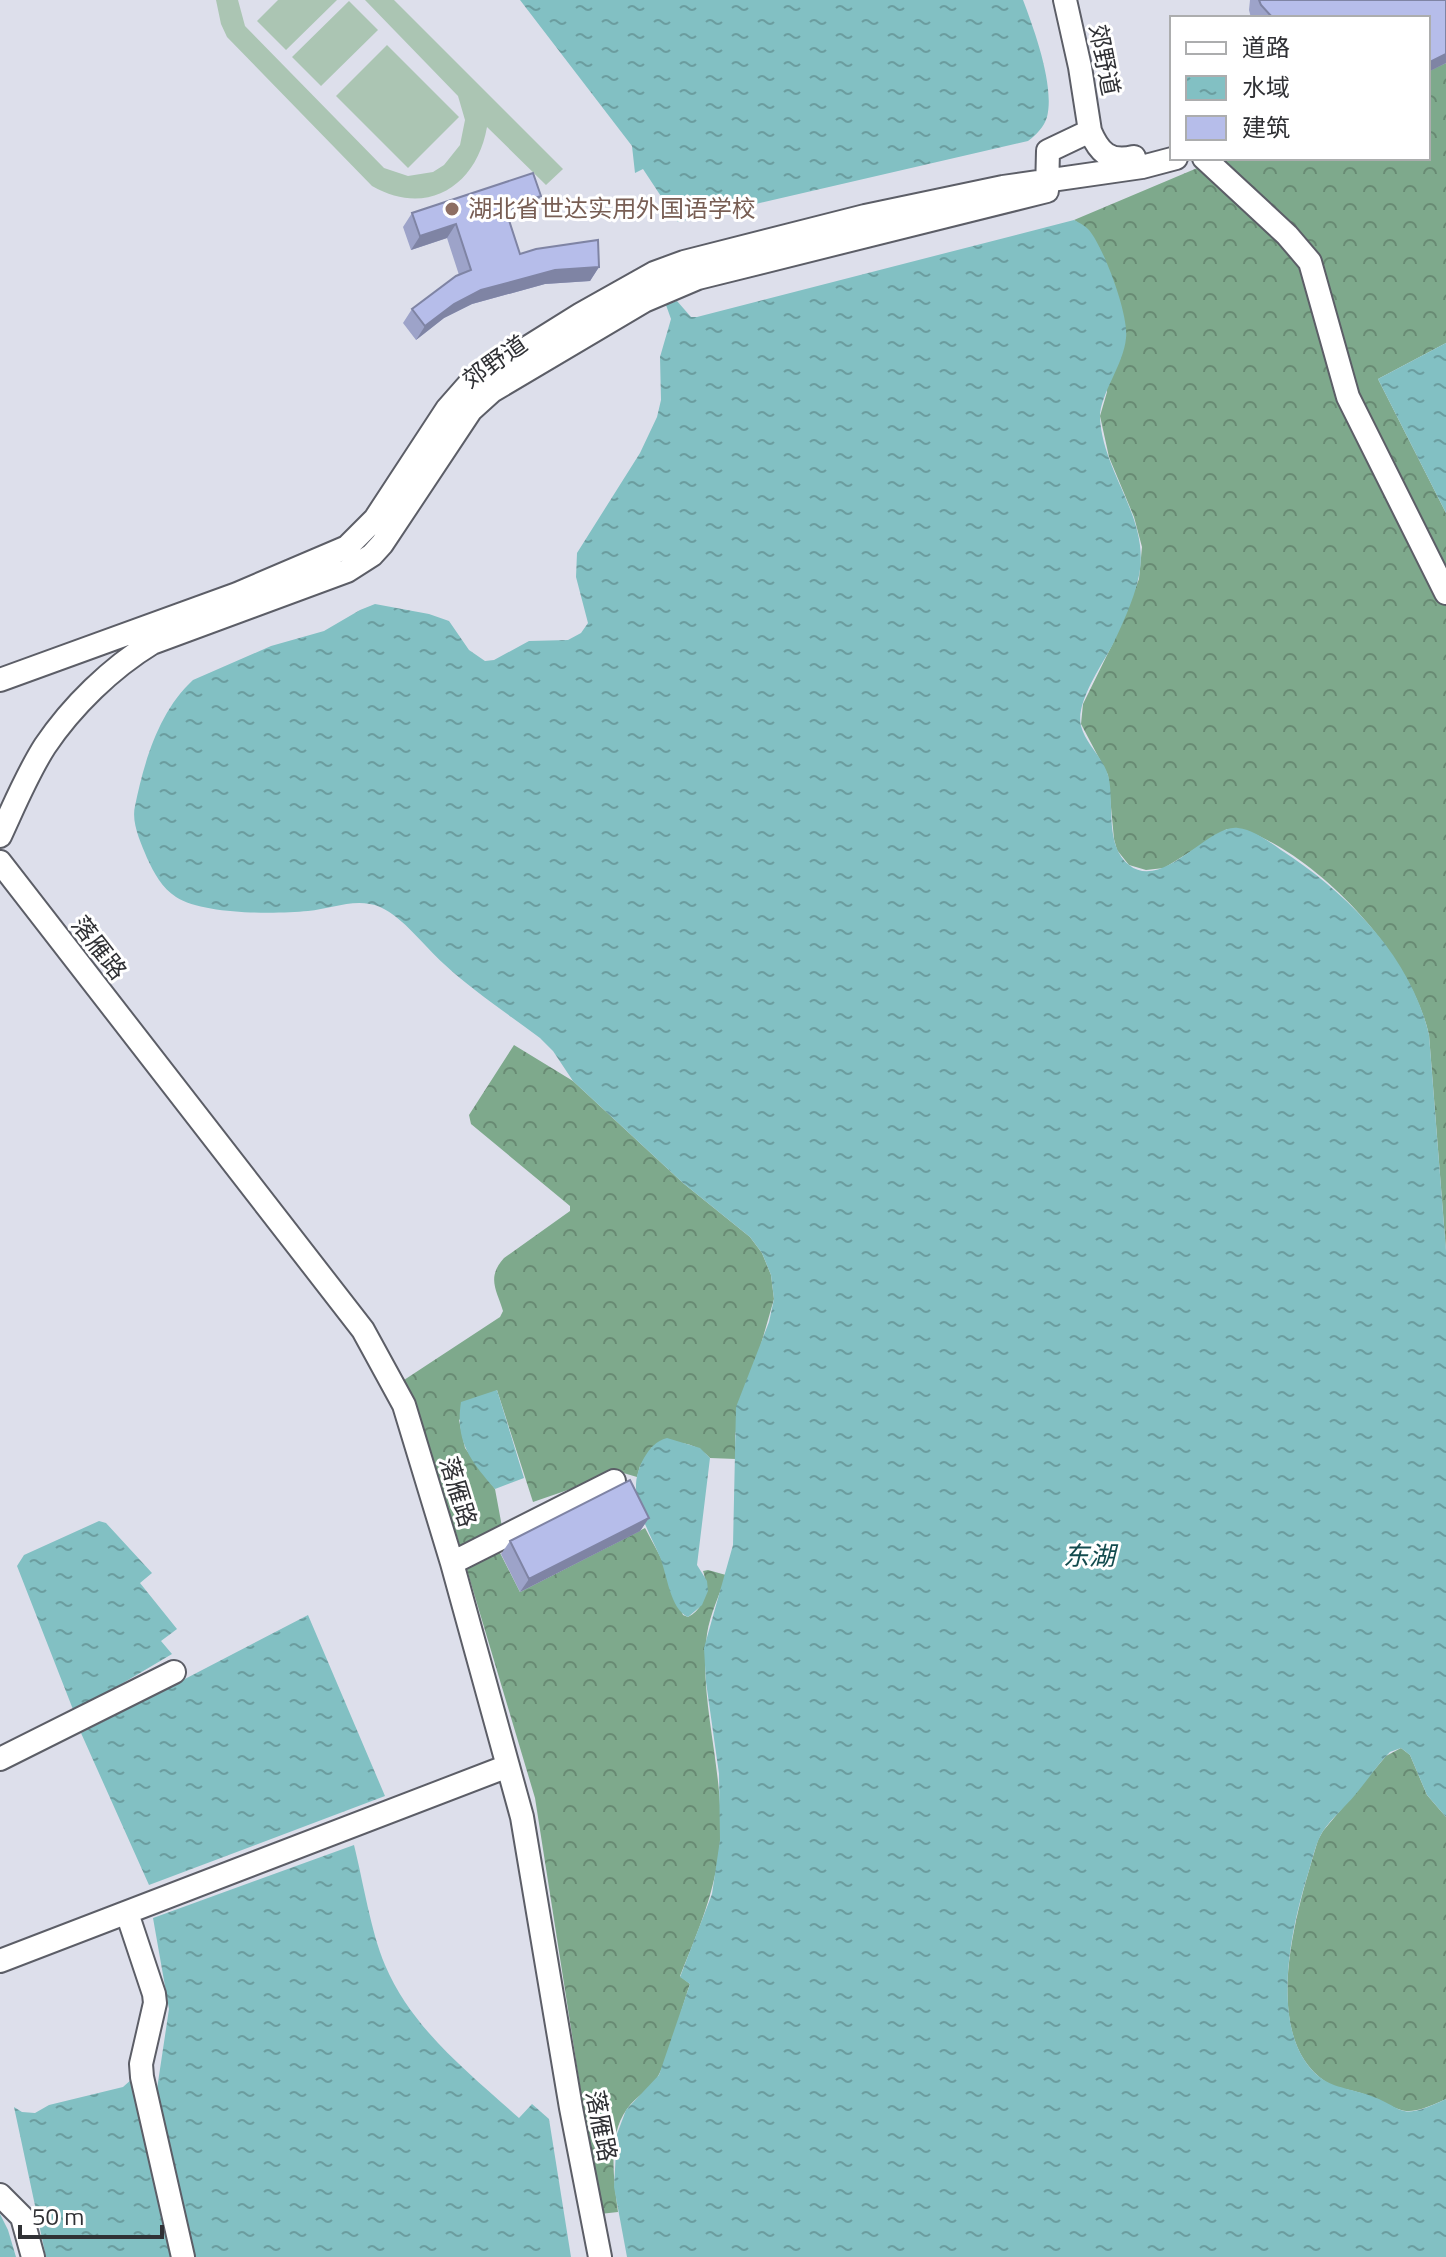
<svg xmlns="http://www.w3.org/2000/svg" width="1446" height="2257" viewBox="0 0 1446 2257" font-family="'Titillium Web','Noto Sans SC',sans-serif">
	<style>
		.grass { fill: #abc5b3 }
		.forest { fill: url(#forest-crowns) }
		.water { fill: url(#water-ripples) }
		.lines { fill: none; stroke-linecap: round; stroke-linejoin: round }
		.minor-casing { stroke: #5c5e67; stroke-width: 26 }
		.minor { stroke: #fff; stroke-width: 22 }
		.wall { fill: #9da3c9 }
		.shaded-wall { fill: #7f84a4 }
		.building { fill: #b6bdea; stroke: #7f84a4; stroke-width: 2 }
		.education-dot { fill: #8d6e63; stroke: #fff; stroke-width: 3 }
		.labels { text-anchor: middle; stroke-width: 6; stroke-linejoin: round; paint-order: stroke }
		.street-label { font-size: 24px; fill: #303135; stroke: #fff }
		.education-label { font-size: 24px; fill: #785e54; stroke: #fff; text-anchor: start }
		.water-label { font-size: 26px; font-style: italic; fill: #134b4e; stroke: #fff }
	</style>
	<defs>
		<pattern id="forest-crowns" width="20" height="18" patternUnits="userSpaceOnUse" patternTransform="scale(2)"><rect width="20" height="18" fill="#7ea98c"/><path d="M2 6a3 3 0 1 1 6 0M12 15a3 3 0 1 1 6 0" fill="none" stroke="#688a73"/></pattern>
		<pattern id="water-ripples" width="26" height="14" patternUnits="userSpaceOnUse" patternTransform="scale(2)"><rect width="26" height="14" fill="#82c0c3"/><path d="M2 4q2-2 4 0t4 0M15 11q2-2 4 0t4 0" fill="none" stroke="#6b9d9f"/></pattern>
	</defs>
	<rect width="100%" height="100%" fill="#dddfeb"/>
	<!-- grass -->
	<path class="grass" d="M216,0H238L245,26L384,168L408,176L433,172L444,165L460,145L465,120L458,96L365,0H394L563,169L546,185L487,127C477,185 428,218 372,186L227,37L221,24Z
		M278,0H337L286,50L257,21Z
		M349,1L378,30L321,86L292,57Z
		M387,45L459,117L408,168L336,96Z"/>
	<!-- forest -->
	<path class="forest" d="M1446,63V343L1378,379L1446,513V1251L1429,1035C1412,959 1332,872 1263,838C1253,832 1239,831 1227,829L1164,868L1146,870L1129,865L1117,850L1114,839L1108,775L1081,724L1083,704L1113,643L1139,579L1142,547L1134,517L1109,457L1100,416L1107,392L1100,249L1087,229L1074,220L1221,158H1428V71Z
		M514,1045L573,1081L683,1183L750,1237L762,1253L771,1275L774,1299L735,1435L736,1459L710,1458C692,1440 676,1441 652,1447L640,1466L637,1477L620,1472L533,1502L497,1390L459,1420L465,1448L495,1489L505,1543L497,1547L520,1592L645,1528L661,1558L683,1615L688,1617C705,1609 709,1587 703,1571L708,1570L726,1575C720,1594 710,1614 707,1634C698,1700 725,1772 720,1842C716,1890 698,1932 680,1976L690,1984C681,2009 670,2056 657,2078C650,2090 635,2097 627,2109C607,2136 614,2180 618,2212L600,2214L535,1798L456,1533L404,1380L500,1317L503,1311C497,1290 486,1278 504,1258L570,1211V1206L471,1124L469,1115Z
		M1401,1748L1410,1755L1427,1795L1446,1817V2099C1399,2121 1405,2109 1361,2093C1349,2089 1336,2089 1326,2082C1256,2035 1299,1904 1318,1840L1323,1831L1386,1756Z"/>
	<!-- water -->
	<path class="water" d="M520,0H1023C1034,29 1055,86 1047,117C1044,127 1036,135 1028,141L678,222L643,169L635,173L632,146Z
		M1074,220C1080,223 1084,225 1089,230C1104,248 1129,315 1126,338C1124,364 1099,396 1100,418C1103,475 1153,521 1138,580C1133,601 1123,623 1114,642C1103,664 1075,702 1081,726C1086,745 1105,759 1109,779C1114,806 1105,846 1129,865C1163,892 1208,824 1238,828C1254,830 1268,841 1281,850C1346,892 1411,956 1429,1035L1446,1251V1817L1427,1795L1410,1755L1401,1748L1390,1752C1377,1765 1367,1781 1355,1795C1345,1807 1332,1818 1323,1831C1315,1844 1312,1862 1307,1877C1291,1929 1270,2026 1313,2071C1327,2086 1342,2087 1362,2093C1407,2106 1394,2124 1446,2099V2257H627L614,2187L617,2134L626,2110L659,2075L690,1984L680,1977L712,1894L720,1840L719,1774L706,1682L704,1648L733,1545L736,1407L769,1322L774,1299L771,1275L762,1253L750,1237L683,1183L573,1081L553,1051L540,1038C508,1014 473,991 444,964C424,946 404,918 380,907C356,897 332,909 308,911C275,914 204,915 176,897C162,888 154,873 147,858C141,843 131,823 135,806C144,762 159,711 193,680L271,646L324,631L360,610L375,604L429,614L449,621L469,650L485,661L494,660L529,641L568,640L581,633L588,623L576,577L577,553L640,453L657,417L661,400L660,357L671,319L666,305L677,301L691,317H697Z
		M1446,343V513L1378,379Z
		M497,1390L524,1478L495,1489C470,1460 455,1441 461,1402Z
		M667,1438L700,1448L710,1458L697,1565L707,1581L708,1591L702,1605L688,1617C670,1609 667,1574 660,1557C646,1524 624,1493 644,1458C650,1448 656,1441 667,1438Z
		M99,1521L106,1523L152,1573L140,1583L177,1629L161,1641L172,1654L74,1712L17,1566L24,1555Z
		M308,1615L385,1796L149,1885L81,1733Z
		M354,1845C363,1881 371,1932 385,1965C412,2029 469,2073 519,2118L532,2104L549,2119L571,2257H193L157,2089L169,2009L153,1918Z
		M132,2079L171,2257H46L14,2107L22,2112L35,2113L49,2105L123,2087Z
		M0,2214L8,2230L16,2257H0Z"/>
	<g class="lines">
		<!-- minor casing -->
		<g class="minor-casing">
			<path id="minor" d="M1090,131C1099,152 1109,163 1134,157
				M1204,158L1287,235L1310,262L1348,397L1446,593
				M0,680L237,594L347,547L375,519L447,409L469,384L581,314L654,273L684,262L865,216L1003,187L1142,167L1176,158
				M0,836C14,806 27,774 45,746C72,706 111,668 152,643L347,571L372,555L382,544L471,410L492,391L644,301L698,278L1047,191L1048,151L1090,131L1080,67L1065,0
				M0,862L363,1330L404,1405L452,1563L522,1817L571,2108L600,2257
				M452,1563L614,1481
				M0,1759L174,1672
				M127,1913L154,1994L155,2003L141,2064L142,2077L183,2257
				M0,1961L508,1766
				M0,2195L22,2217L33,2257"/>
		</g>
		<!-- minor -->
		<use href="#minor" class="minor"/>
	</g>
	<!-- wall -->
	<path class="wall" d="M1250,0H1446V63L1428,72V18H1251L1249,10Z
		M541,196L532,209L508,217L520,254L599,267L590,281L545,284L472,304L444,318L416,340L403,323L412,309L459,275L447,238L411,250L403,227L412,213Z
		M649,1518L640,1531L520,1592L501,1554L510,1541Z"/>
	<!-- shaded-wall -->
	<path class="shaded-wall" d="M1446,54V63L1428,72V63Z
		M541,196L532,209L496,221L505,208Z
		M456,224L447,238L411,250L420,236Z
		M599,267L590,281L545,284L472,304L444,318L416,340L425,326L454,304L481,290L555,270Z
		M649,1518L640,1531L520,1592L529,1579Z"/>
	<!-- building -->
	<path class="building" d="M1259,0H1446V54L1428,63V18H1273L1261,5Z
		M533,173L541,196L505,208L520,254L536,249L598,240L599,267L555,270L481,290L454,304L425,326L412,309L456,276L471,270L456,224L420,236L412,213Z
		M630,1480L649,1518L529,1579L510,1541Z"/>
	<!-- markers -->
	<circle class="education-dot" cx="452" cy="209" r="8"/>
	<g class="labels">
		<!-- street labels -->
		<g class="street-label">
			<text transform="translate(1104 60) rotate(79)" y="8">郊野道</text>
			<text transform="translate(495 362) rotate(-35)" y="8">郊野道</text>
			<text transform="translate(99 948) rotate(52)" y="8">落雁路</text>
			<text transform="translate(458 1492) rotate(73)" y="8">落雁路</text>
			<text transform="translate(601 2126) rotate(79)" y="8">落雁路</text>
		</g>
		<!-- education labels -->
		<g class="education-label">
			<text x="468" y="217">湖北省世达实用外国语学校</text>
		</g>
		<!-- water labels -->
		<g class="water-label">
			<text x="1089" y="1565">东湖</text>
		</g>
	</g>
	<!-- legend -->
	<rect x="1170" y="16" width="260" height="144" fill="#ffffff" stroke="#acadae" stroke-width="2"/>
	<rect x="1186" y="42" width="40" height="12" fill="#ffffff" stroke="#acadae" stroke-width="2"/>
	<text x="1242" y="56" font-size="24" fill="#303135">道路</text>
	<rect x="1186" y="76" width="40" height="24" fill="url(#water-ripples)" stroke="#acadae" stroke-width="2"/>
	<text x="1242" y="96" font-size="24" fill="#303135">水域</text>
	<rect x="1186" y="116" width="40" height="24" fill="#b6bdea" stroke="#acadae" stroke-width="2"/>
	<text x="1242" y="136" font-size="24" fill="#303135">建筑</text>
	<!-- scale -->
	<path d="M20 2225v12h142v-12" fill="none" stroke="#303135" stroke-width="4"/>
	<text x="32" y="2225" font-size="24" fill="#303135" stroke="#ffffff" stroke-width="6" paint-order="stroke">50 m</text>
</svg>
